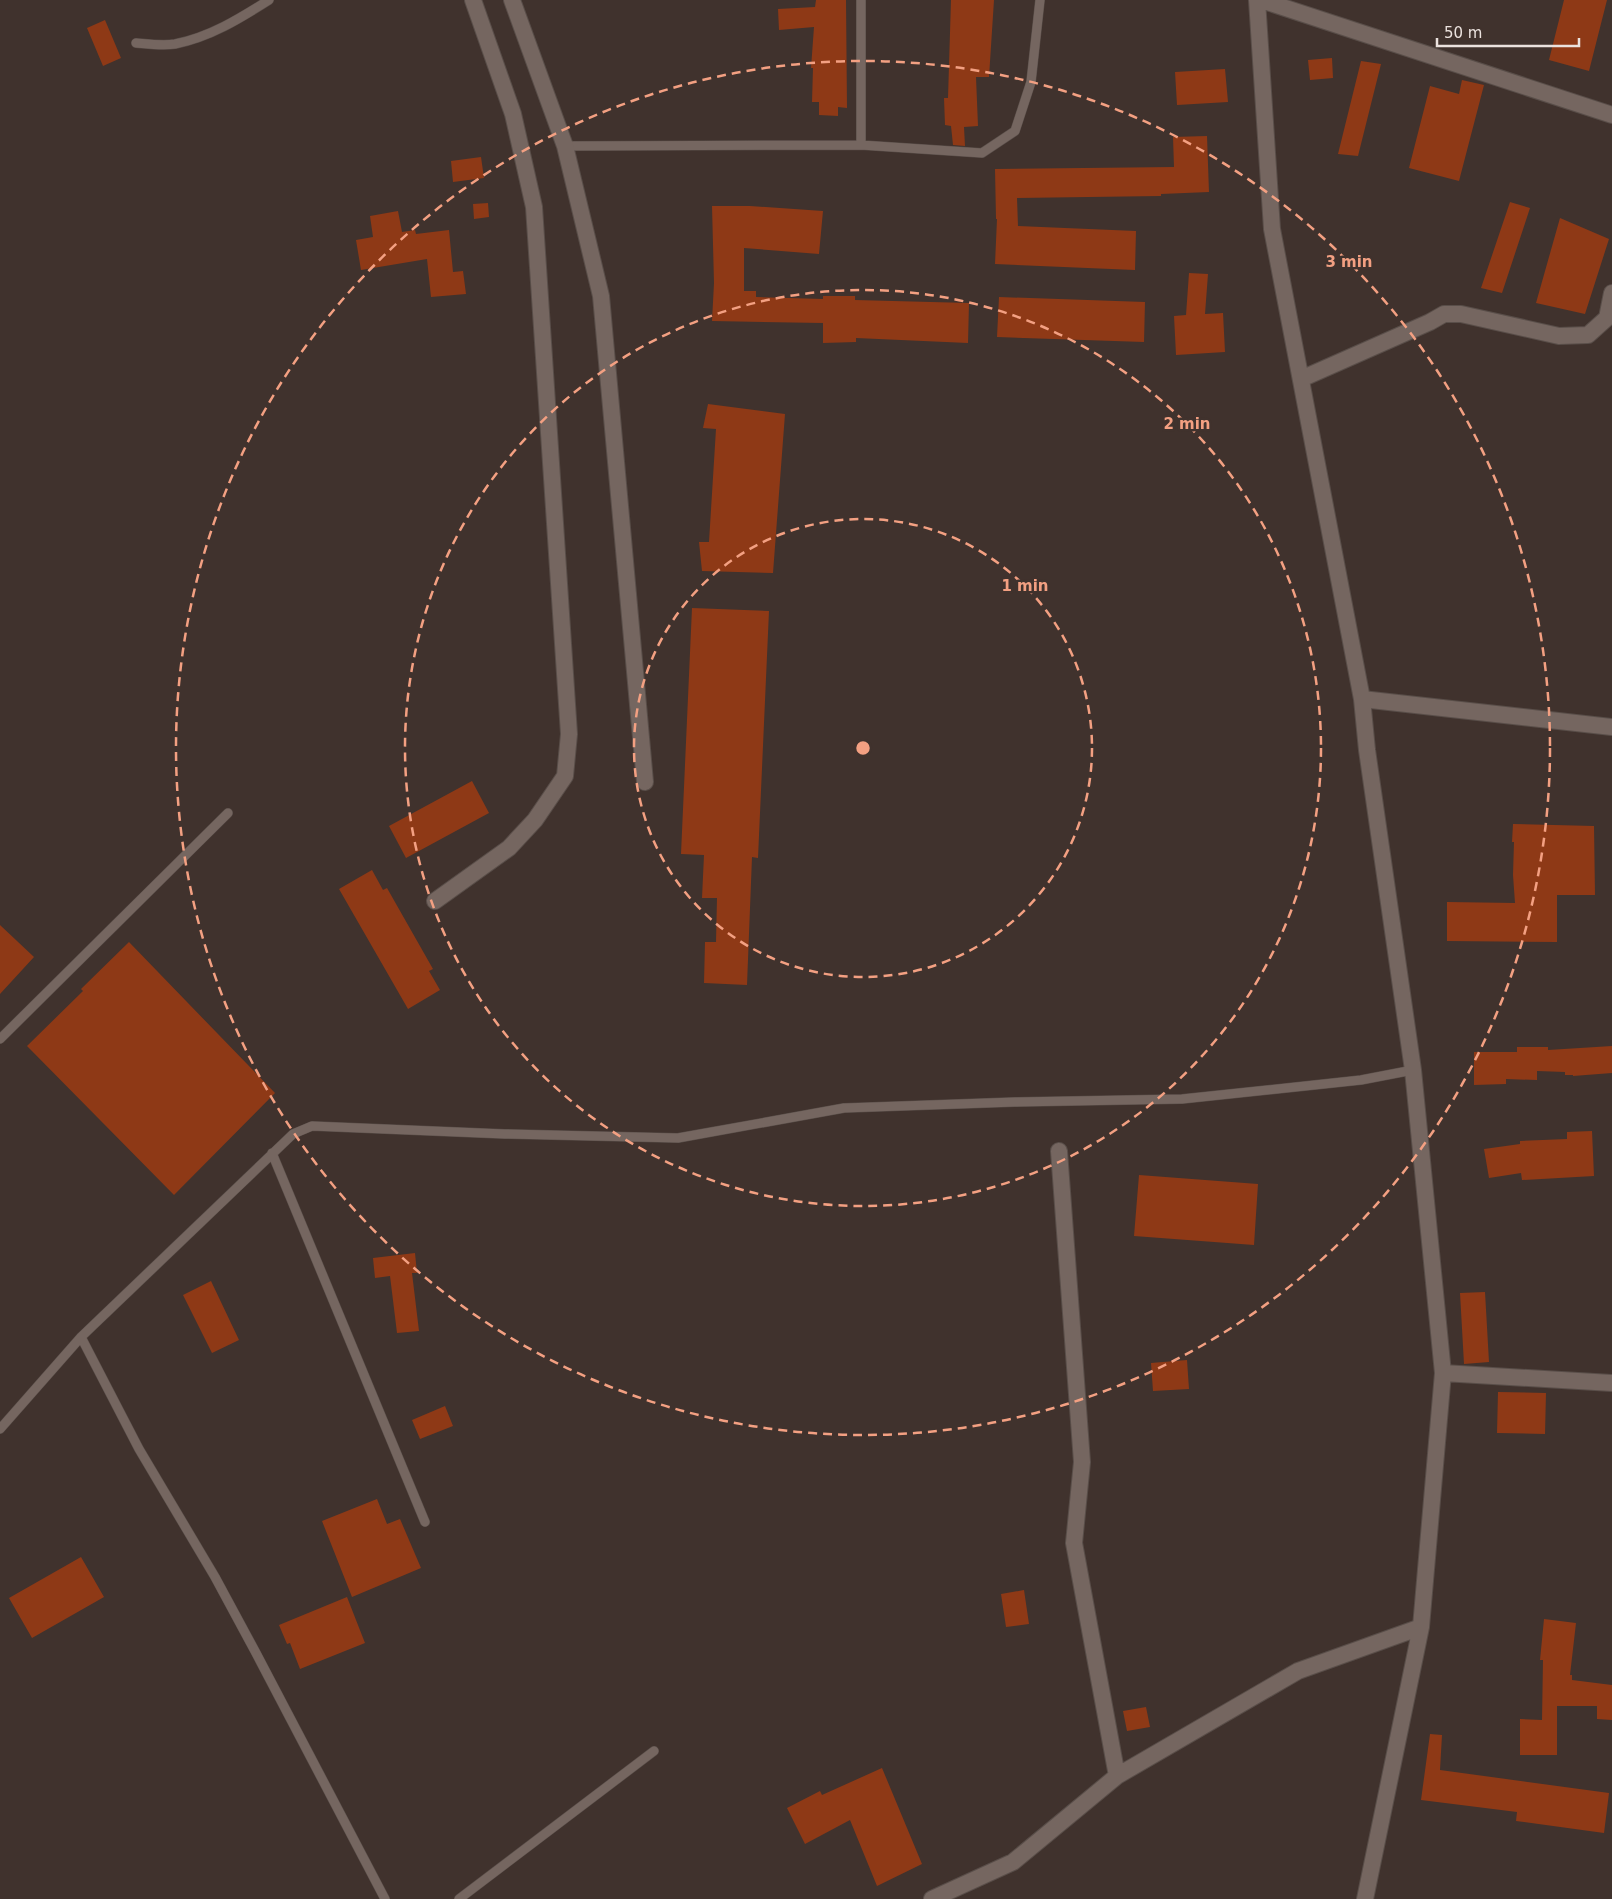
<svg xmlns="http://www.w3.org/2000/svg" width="1612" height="1899" viewBox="0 0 1612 1899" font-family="'DejaVu Sans',sans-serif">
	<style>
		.building { fill: #8e3916 }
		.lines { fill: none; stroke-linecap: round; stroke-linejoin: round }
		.lane-casing { stroke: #594e49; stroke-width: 10 }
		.street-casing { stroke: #594e49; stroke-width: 18 }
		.lane { stroke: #756660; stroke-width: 9 }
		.street { stroke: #756660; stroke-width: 16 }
		.ring { fill: none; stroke: #f3a082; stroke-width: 2.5; stroke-dasharray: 9 6 }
		.centre { fill: #f3a082; stroke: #40322d; stroke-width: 2.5 }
		.ring-label { font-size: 15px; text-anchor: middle; font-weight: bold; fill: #f3a082; stroke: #40322d; stroke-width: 5; stroke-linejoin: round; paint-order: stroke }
	</style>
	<rect width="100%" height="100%" fill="#40322d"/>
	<!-- building -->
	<path class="building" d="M816,0H846L847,108L838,107V116L819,115V102H812L813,68H811L814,27L779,30L778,9L815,7Z
		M951,0H994L989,77H976L978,126L964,127L965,146L953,145L951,126L945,125L944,98H948Z
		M1564,0H1607L1589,71L1549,60Z
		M105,20L121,58L103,66L87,28Z
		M1332,58L1333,78L1310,80L1308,60Z
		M1361,61L1381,64L1358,156L1338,154Z
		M1225,69L1228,102L1177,105L1175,72Z
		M1462,80L1484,85L1459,181L1409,168L1430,86L1459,94Z
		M1207,136L1209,192L1161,194V196L1017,198L1018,226L1136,231L1135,270L995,264L997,219H996L995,169L1174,167L1173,137Z
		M481,157L484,178L453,182L451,161Z
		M1510,202L1530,208L1502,293L1481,288Z
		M488,203L489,217L474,219L473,204Z
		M712,206H750L823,211L819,254L744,248V291H756V297L823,299V296H855V300L969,303L968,343L856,338V342L823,343V323L712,321L714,283Z
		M398,211L402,232L415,230L416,234L449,230L453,272L463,271L466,294L431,297L427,259L361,270L356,240L373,237L370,216Z
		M1560,218L1609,239L1585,314L1536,303Z
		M1189,273L1208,274L1205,314L1223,313L1225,352L1176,355L1174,316L1186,315Z
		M999,297L1145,302L1144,342L997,337Z
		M708,404L785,414L773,573L702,571L699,542H709L716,429L703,428Z
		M692,608L769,611L758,858L752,857L747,985L704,983L705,942H716L717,898H702L704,855L681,854Z
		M472,781L489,813L406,858L389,826Z
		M1513,824L1594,826L1595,895H1557V942L1447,941V902L1515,903L1513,875L1514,842H1512Z
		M372,870L383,890L387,888L433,969L429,971L440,990L408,1009L339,889Z
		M0,925L34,957L0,994Z
		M129,942L275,1093L174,1195L27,1046L83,991L81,989Z
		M1612,1046V1073L1573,1076V1075H1565V1072L1537,1071V1080L1506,1079V1084L1474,1085V1052H1517V1047H1548V1050Z
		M1592,1131L1594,1176L1522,1180L1521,1173L1489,1178L1484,1149L1520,1144V1141L1567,1139V1132Z
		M1139,1175L1258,1184L1254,1245L1134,1236Z
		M415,1253L417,1273H412L419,1331L397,1333L390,1276L375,1278L373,1258Z
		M211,1281L239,1340L212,1353L183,1295Z
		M1485,1292L1489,1362L1464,1364L1460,1293Z
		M1187,1360L1189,1389L1153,1391L1151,1363Z
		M1498,1392L1546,1393L1545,1434L1497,1433Z
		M445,1406L453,1426L420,1439L412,1420Z
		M377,1499L387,1524L400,1519L421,1568L352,1597L322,1521Z
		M81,1557L104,1597L32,1638L9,1598Z
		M1024,1590L1029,1624L1006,1627L1001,1594Z
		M347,1597L365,1643L300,1669L290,1643L287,1644L279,1625Z
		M1544,1619L1576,1623L1570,1675H1572V1680L1612,1685V1720L1597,1719V1706H1557V1755H1520V1719L1542,1720L1543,1660H1540Z
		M1146,1707L1150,1727L1127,1731L1123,1711Z
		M1430,1734L1442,1735L1440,1770L1609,1793L1604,1833L1516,1821L1517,1812L1421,1800Z
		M882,1768L922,1864L877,1886L850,1820L805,1844L787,1808L820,1791L822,1795Z"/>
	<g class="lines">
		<!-- lane casing -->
		<g class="lane-casing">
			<path id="lane" d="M861,0V145
				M136,43C148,44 163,46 175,44C210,37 239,19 269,0
				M565,146L861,145L982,153L1015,131L1031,82L1040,0
				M0,1039L228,813
				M272,1153L425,1522
				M81,1337L139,1449L215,1577L256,1653L385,1899
				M0,1429L81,1337L293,1134L312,1126L505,1134L678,1138L844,1108L1015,1102L1182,1099L1361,1080L1413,1070
				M459,1899L654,1751"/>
		</g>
		<!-- street casing -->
		<g class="street-casing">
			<path id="street" d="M512,0L565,146L601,296L645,782
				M1257,0L1272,229L1362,699L1367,750L1413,1070L1443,1373L1421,1627L1365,1899
				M1261,0L1612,115
				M1301,379L1430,322L1444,314H1461L1559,336L1588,335L1607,318L1612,293
				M1362,699L1612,727
				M435,901L509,848L535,820L565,776L569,734L534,207L513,114L473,0
				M1059,1151L1082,1462L1074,1543L1117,1776
				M1443,1373L1612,1383
				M932,1899L1013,1862L1117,1776L1298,1671L1421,1627"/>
		</g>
		<!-- lane -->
		<use href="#lane" class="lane"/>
		<!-- street -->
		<use href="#street" class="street"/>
	</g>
	<!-- distance rings -->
	<g class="ring">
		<circle cx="863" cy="748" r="229"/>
		<circle cx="863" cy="748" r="458"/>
		<circle cx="863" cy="748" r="687"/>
	</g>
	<circle cx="863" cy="748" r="8" class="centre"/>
	<g class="ring-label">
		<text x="1349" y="267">3 min</text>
		<text x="1187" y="429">2 min</text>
		<text x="1025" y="591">1 min</text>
	</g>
	<!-- scale -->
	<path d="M1437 38v8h142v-8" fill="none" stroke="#ebe2de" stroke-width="2.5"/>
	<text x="1444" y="38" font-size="15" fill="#ebe2de" stroke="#40322d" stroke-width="4" paint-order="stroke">50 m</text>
</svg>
